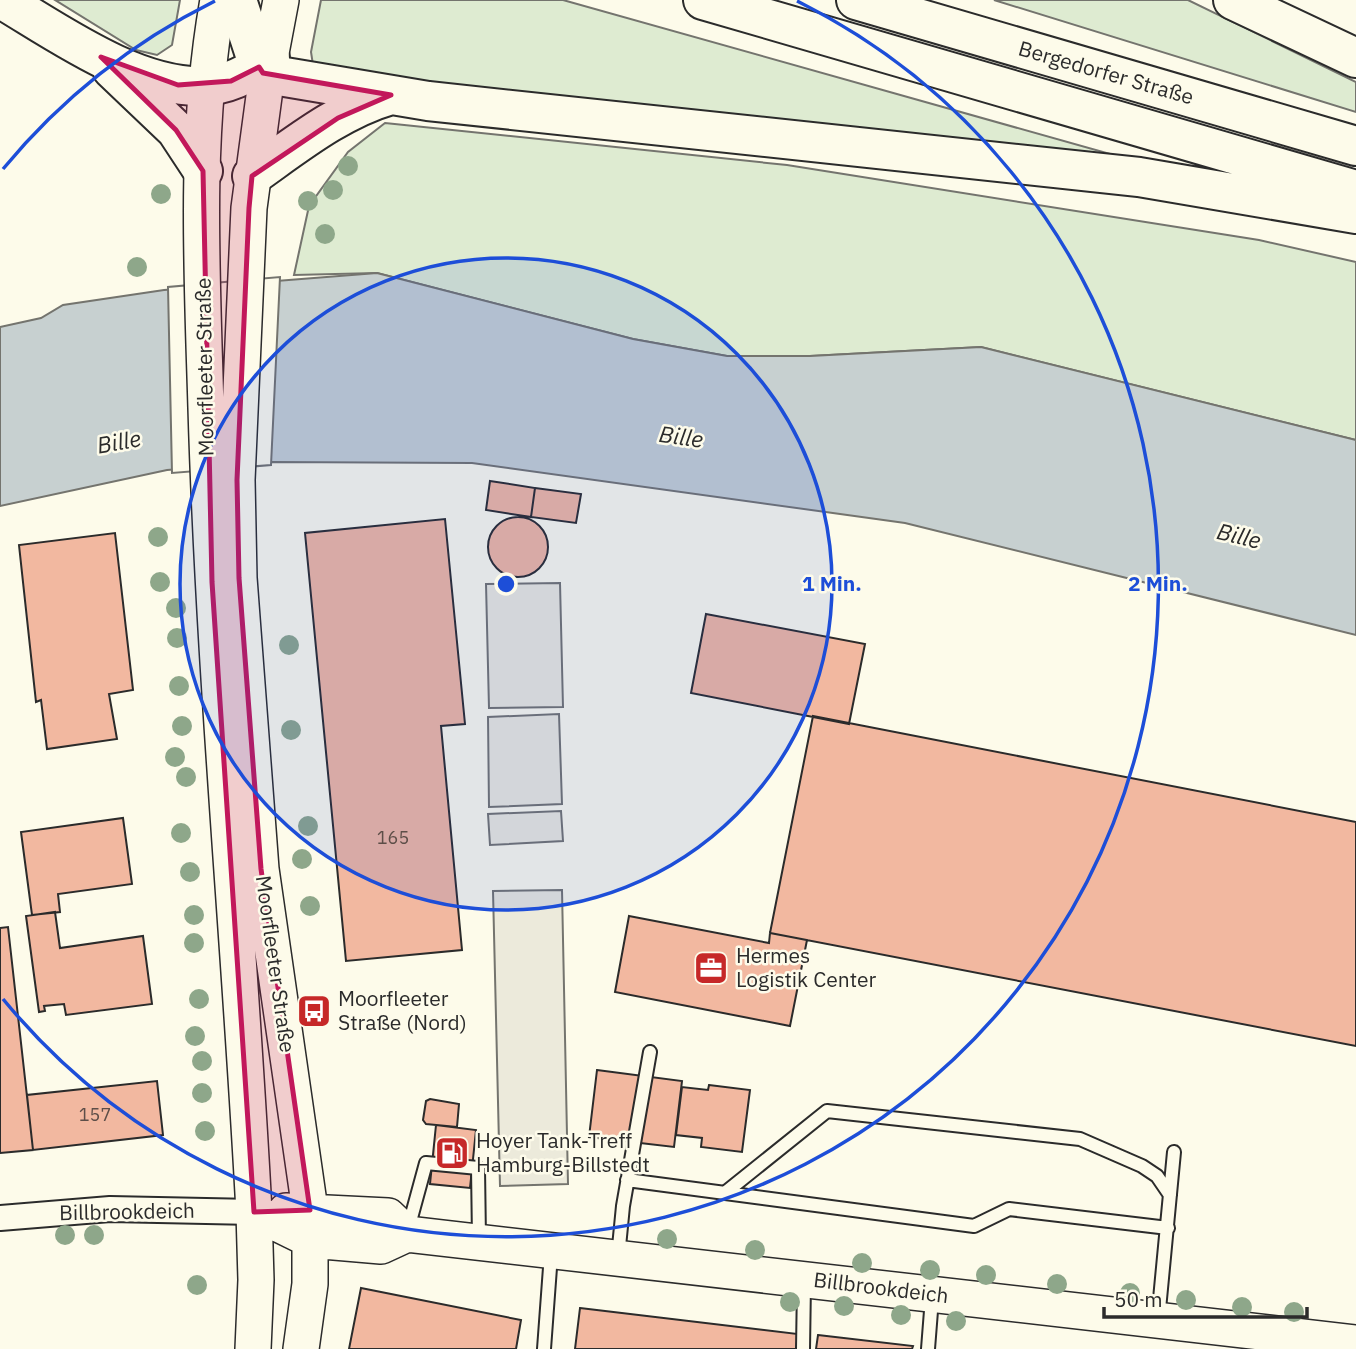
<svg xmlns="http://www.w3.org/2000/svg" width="1356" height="1349" viewBox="0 0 1356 1349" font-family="'IBM Plex Sans',sans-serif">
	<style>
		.green { fill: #deebd1; stroke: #74746e; stroke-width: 2 }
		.parking { fill: #eceadb; stroke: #74746e; stroke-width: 2 }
		.water { fill: #c7d0d0; stroke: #74746e; stroke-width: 2 }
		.pier { fill: #fdfbea; stroke: #74746e; stroke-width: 2 }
		.building { fill: #f2b8a0; stroke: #2b2b2b; stroke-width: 2 }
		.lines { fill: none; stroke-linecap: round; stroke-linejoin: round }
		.lane-casing { stroke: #2b2b2b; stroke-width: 16 }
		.street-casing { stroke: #2b2b2b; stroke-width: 28 }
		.secondary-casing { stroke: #2b2b2b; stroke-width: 38 }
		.highway-casing { stroke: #2b2b2b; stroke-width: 42 }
		.lane { stroke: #fdfbea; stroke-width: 12 }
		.street { stroke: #fdfbea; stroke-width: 24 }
		.secondary { stroke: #fdfbea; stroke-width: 35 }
		.highway { stroke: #fdfbea; stroke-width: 38 }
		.tree { fill: #8ea78a }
		.marked { fill: #c2185b; fill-opacity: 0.2; stroke: #c2185b; stroke-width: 5; stroke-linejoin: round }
		.ring { fill: none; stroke: #1d4ed8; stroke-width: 3.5 }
		.labels { text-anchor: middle; stroke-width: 5; stroke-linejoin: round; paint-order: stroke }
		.number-label { font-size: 18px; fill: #5d4e48 }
		.street-label { font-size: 21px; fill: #2b2b2b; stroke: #fdfbea }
		.poi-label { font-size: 21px; fill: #2b2b2b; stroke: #fdfbea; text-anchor: start }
		.water-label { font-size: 23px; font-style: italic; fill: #2b2b2b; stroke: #fdfbea }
		.centre { fill: #1d4ed8; stroke: #fdfbea; stroke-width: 3.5 }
		.ring-label { font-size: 21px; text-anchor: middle; font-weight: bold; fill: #1d4ed8; stroke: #fdfbea; stroke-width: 5; stroke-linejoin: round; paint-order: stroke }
	</style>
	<rect width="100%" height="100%" fill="#fdfbea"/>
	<!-- green -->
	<path class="green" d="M55,0H180L172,45L157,55L136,50Z
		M321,0H563L1142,163L322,70L313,65L311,52Z
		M994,0H1188L1356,82V112Z
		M385,123L787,165L1259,240L1356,262V440L981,347L810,356H727L633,339L377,273L294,275L309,206L348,152Z"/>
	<!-- parking -->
	<path class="parking" d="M560,583L563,707L489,708L486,584Z
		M559,714L562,804L489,807L488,717Z
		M561,811L563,841L490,845L488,814Z
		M562,890L568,1184L500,1186L493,891Z"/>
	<!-- water -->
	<path class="water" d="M377,273L633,339L727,356H810L981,347L1356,440V635L905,523L472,463L272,462L167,470L0,506V327L41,318L63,305L164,290Z"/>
	<!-- pier -->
	<path class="pier" d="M280,277L271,465L172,473L168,287Z"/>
	<!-- building -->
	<path class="building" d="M490,481L535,488L531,517L486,510Z
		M535,488L581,494L576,523L531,517Z
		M488 547a30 30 0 1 1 60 0a30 30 0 1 1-60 0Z
		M445,519L465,724L441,726L462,950L346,961L305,533Z
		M115,533L133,690L109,694L117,739L47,749L41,700L36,702L19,545Z
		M706,614L865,644L849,724L691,693Z
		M813,716L1356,822V1046L770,933Z
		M123,818L132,884L58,894L60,912L32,915L21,832Z
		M55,912L60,948L143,936L152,1004L66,1015L64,1004L44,1006L45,1011L39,1012L26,916Z
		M629,916L769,943L770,933L807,940L790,1026L615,992Z
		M8,927L33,1150L0,1153V928Z
		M597,1070L682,1081L674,1147L589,1137Z
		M157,1081L163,1135L33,1150L27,1095Z
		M709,1085L750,1090L742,1152L701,1147L702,1138L676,1135L682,1087L708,1090Z
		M430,1099L459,1104L457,1127L426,1124L423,1120L426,1101Z
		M436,1125L476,1130L470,1188L430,1184Z
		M361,1288L521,1320L516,1349H349Z
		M580,1308L798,1334L796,1349H575Z
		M818,1335L913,1346L912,1349H816Z"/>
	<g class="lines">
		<!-- lane casing -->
		<g class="lane-casing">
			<path id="lane" d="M627,1180L974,1226L1009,1209L1168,1228
				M726,1192L827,1111L1080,1139L1142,1166L1157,1176L1170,1195
				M408,1229L426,1163L478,1168L479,1239
				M618,1257L623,1206L650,1052
				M1158,1320L1174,1152
				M544,1349L551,1254
				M803,1349L804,1283
				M928,1349L932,1298"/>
		</g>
		<!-- street casing -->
		<g class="street-casing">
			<path id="street" d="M0,1218L110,1209L254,1212"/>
		</g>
		<!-- secondary casing -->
		<g class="secondary-casing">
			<path id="secondary" d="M218,0C194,134 202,273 206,408C214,677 240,944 254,1212L256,1280L253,1349
				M281,0L267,74L249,208L237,480L239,578L261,869L310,1210V1284L301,1349
				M286,1211L388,1216L407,1234
				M254,1212L311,1240L381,1246L407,1234L1356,1343"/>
		</g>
		<!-- highway casing -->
		<g class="highway-casing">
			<path id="highway" d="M3,0C60,34 138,90 207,86C231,84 252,72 270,58
				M237,0L259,67L267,74L428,101L1139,177L1356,214
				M703,0L1356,190
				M856,0L1356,146
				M1233,0L1356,58
				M112,69L176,130L203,171
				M252,176C296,145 339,110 391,95"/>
		</g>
		<!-- lane -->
		<use href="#lane" class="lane"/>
		<!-- street -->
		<use href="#street" class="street"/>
		<!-- secondary -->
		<use href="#secondary" class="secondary"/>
		<!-- highway -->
		<use href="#highway" class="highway"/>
	</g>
	<!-- trees -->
	<g class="tree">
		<circle cx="348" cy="166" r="10"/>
		<circle cx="333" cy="190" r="10"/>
		<circle cx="161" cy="194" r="10"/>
		<circle cx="308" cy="201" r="10"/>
		<circle cx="325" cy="234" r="10"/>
		<circle cx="137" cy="267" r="10"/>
		<circle cx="158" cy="537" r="10"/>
		<circle cx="160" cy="582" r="10"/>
		<circle cx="176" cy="608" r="10"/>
		<circle cx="177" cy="638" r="10"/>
		<circle cx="289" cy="645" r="10"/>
		<circle cx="179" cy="686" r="10"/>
		<circle cx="182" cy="726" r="10"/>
		<circle cx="291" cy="730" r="10"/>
		<circle cx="175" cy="757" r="10"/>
		<circle cx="186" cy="777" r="10"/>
		<circle cx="308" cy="826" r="10"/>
		<circle cx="181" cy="833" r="10"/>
		<circle cx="302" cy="859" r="10"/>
		<circle cx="190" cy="872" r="10"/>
		<circle cx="310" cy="906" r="10"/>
		<circle cx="194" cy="915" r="10"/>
		<circle cx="194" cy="943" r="10"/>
		<circle cx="199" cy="999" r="10"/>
		<circle cx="195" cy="1036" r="10"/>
		<circle cx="202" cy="1061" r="10"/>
		<circle cx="202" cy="1093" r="10"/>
		<circle cx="205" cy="1131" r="10"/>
		<circle cx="65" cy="1235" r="10"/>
		<circle cx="94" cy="1235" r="10"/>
		<circle cx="667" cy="1239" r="10"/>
		<circle cx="755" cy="1250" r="10"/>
		<circle cx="862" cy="1263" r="10"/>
		<circle cx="930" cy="1270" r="10"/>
		<circle cx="986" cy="1275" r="10"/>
		<circle cx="1057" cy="1284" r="10"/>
		<circle cx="197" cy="1285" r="10"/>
		<circle cx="1130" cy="1293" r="10"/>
		<circle cx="1186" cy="1300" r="10"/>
		<circle cx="790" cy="1302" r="10"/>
		<circle cx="844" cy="1306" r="10"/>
		<circle cx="1242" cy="1307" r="10"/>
		<circle cx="1294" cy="1312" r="10"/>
		<circle cx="901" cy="1315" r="10"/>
		<circle cx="956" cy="1321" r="10"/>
	</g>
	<!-- marked area -->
	<path class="marked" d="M101,57L178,85L231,81L259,67L263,73L391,95L338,118L252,176L249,208L237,480L239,578L261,869L310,1210L254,1212L212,582L203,171L176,130Z"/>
	<!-- distance rings -->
	<circle cx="506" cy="584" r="326" fill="#1d4ed8" fill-opacity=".12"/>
	<g class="ring">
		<circle cx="506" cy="584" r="326"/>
		<path d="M3 169A652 652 0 0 1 215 1M797 1A652 652 0 1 1 3 999"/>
	</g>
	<!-- icons -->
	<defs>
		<g id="office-square" transform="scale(1.75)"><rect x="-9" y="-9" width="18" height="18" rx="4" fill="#c62828" stroke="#fdfbea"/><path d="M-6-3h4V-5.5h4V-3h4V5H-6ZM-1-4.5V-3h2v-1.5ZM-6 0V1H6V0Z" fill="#fff"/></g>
		<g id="bus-square" transform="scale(1.75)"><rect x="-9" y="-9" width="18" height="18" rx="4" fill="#c62828" stroke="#fdfbea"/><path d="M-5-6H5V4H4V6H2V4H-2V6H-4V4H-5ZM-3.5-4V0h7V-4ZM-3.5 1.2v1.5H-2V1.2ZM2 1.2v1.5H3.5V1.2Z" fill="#fff"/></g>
		<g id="fuel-square" transform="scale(1.75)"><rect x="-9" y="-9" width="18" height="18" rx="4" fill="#c62828" stroke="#fdfbea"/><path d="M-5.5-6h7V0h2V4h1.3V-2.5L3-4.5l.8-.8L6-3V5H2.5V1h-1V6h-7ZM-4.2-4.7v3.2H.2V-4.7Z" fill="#fff"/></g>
	</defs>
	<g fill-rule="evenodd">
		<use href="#office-square" x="711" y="968"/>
		<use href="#bus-square" x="314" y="1011"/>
		<use href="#fuel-square" x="452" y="1153"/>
	</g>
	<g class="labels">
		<!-- number labels -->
		<g class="number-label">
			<text x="393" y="844">165</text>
			<text x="95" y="1121">157</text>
		</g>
		<!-- street labels -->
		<g class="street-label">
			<text transform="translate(1106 73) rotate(16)" y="7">Bergedorfer Straße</text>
			<text transform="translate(205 367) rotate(-91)" y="7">Moorfleeter Straße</text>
			<text transform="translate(275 964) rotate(82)" y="7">Moorfleeter Straße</text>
			<text transform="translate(127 1212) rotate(-1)" y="7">Billbrookdeich</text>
			<text transform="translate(881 1288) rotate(7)" y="7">Billbrookdeich</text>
		</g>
		<!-- poi labels -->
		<g class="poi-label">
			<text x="736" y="963">Hermes<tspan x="736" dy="24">Logistik Center</tspan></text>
			<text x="338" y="1006">Moorfleeter<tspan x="338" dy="24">Straße (Nord)</tspan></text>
			<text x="476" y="1148">Hoyer Tank-Treff<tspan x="476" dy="24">Hamburg-Billstedt</tspan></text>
		</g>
		<!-- water labels -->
		<g class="water-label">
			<text transform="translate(681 437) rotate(8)" y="8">Bille</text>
			<text transform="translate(119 442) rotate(-10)" y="8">Bille</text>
			<text transform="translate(1239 536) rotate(14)" y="8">Bille</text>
		</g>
	</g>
	<circle cx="506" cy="584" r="10" class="centre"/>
	<g class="ring-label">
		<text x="832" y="591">1 Min.</text>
		<text x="1158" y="591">2 Min.</text>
	</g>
	<!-- scale -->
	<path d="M1104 1307v10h203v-10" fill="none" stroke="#2b2b2b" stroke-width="3.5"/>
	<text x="1114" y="1307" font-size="21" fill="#2b2b2b" stroke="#fdfbea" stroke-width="5" paint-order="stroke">50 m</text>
</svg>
